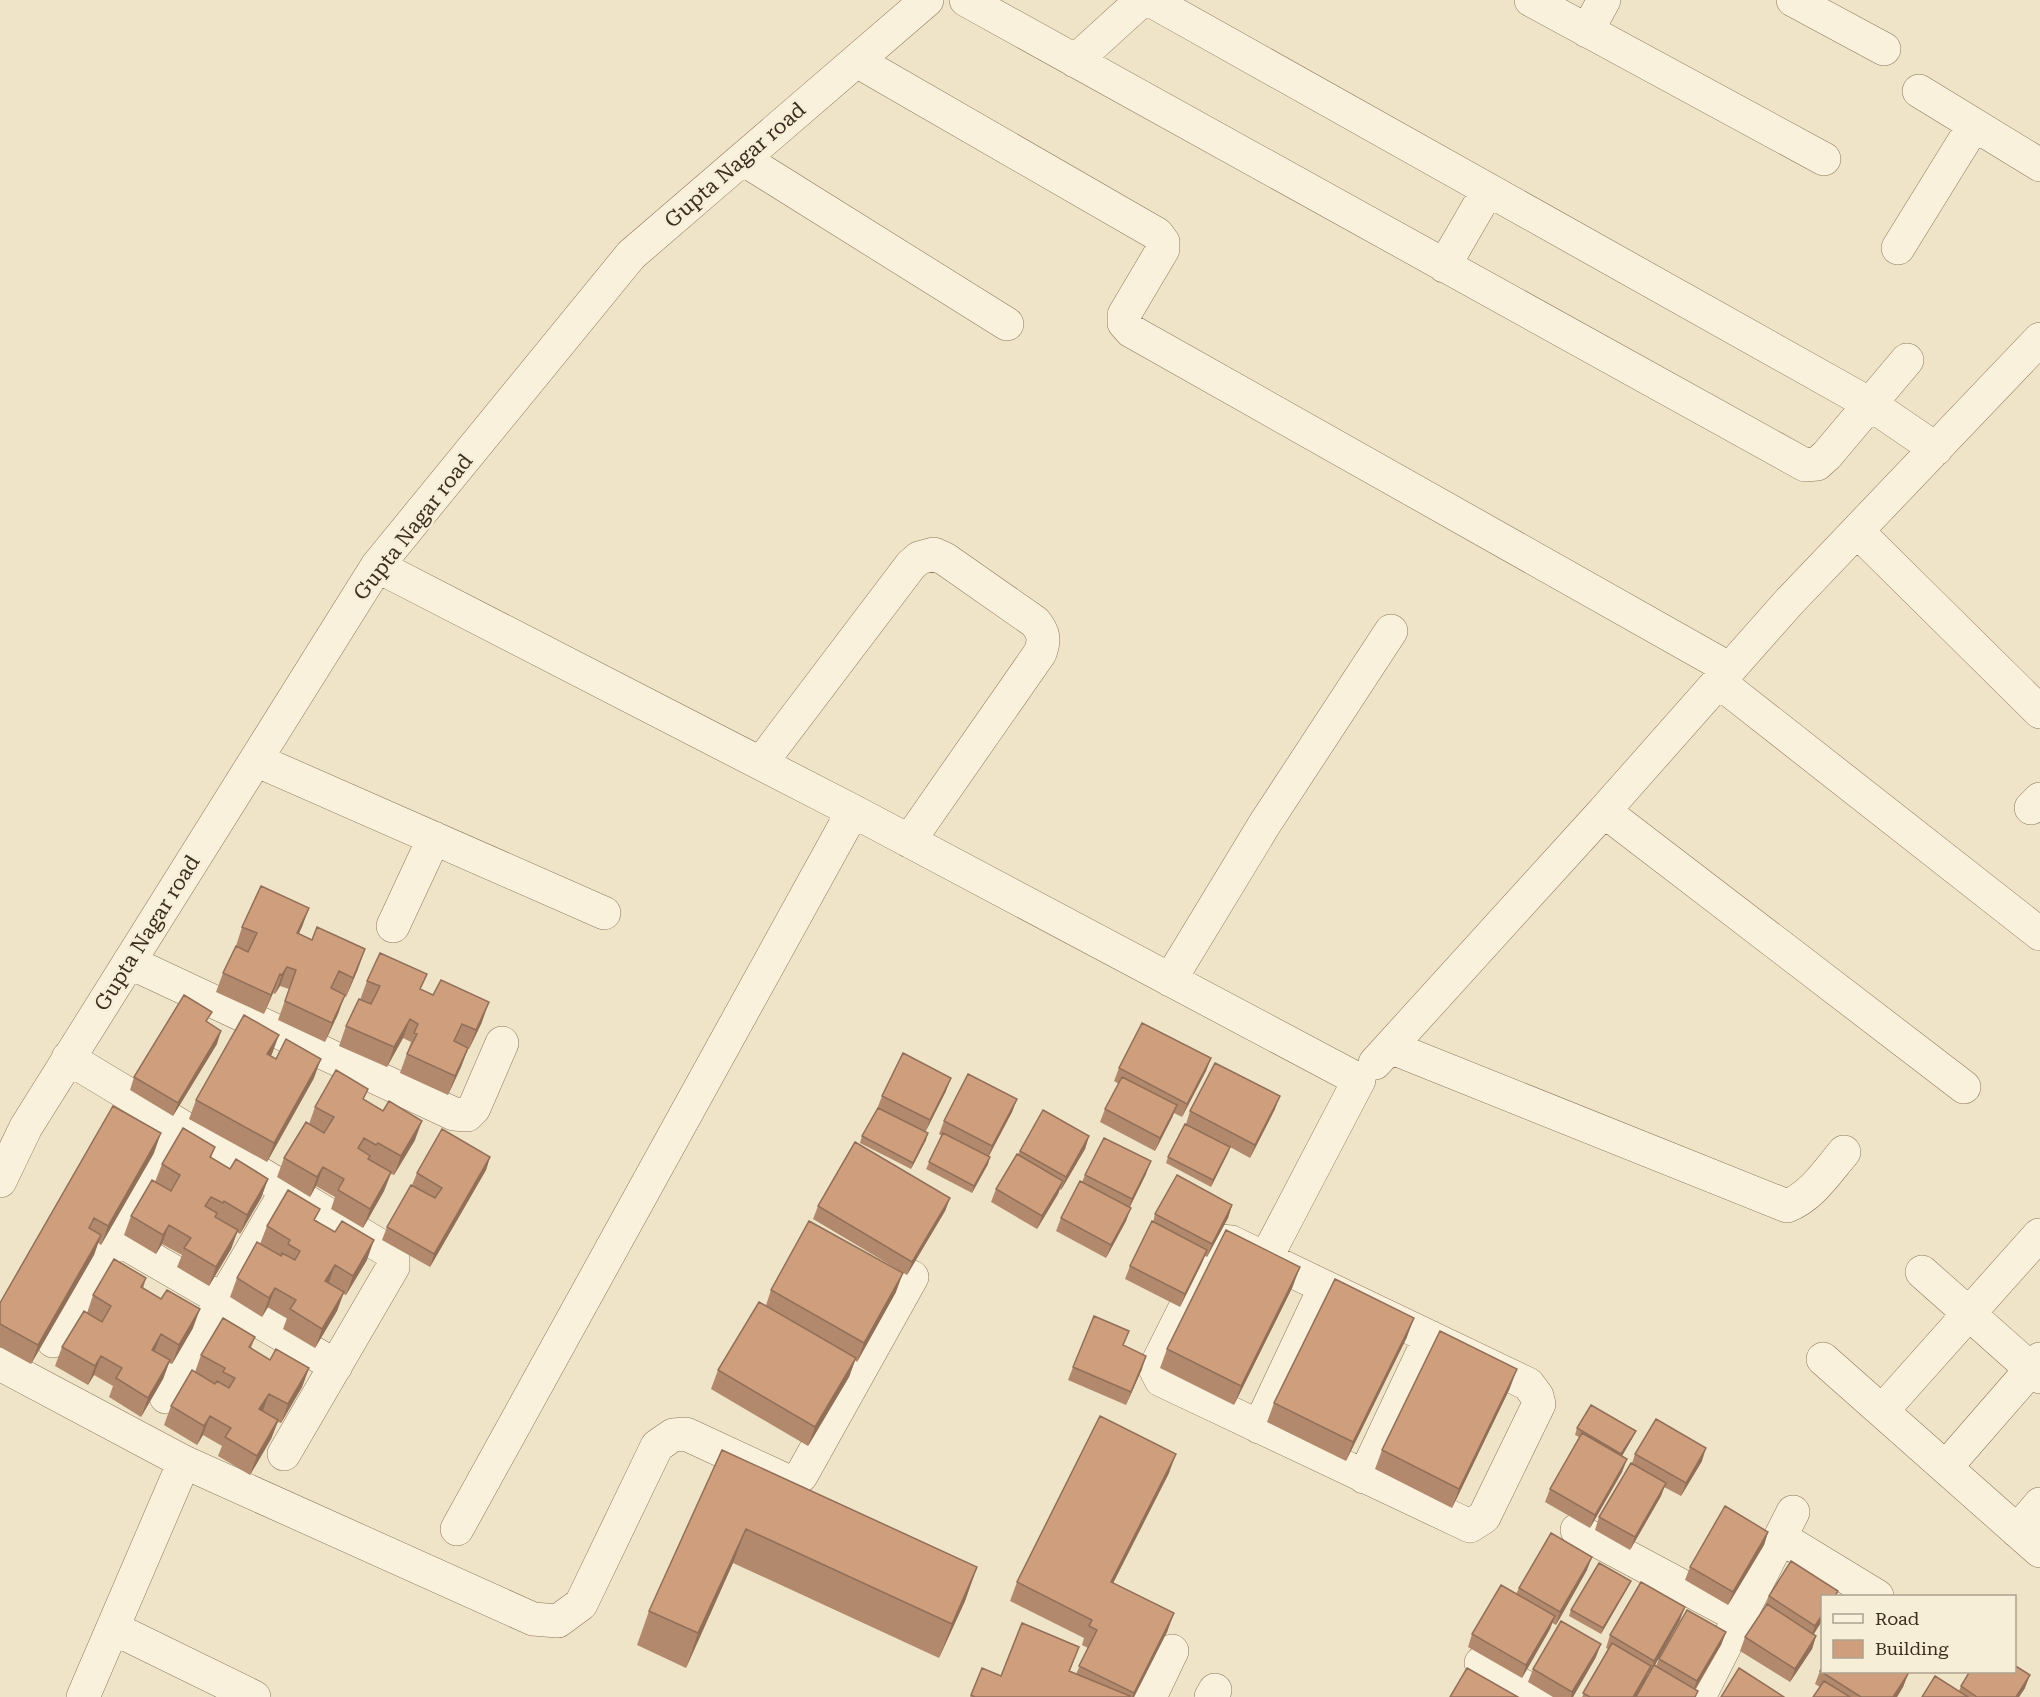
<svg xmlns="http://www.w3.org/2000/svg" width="2040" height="1697" viewBox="0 0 2040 1697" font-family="'Roboto Serif',serif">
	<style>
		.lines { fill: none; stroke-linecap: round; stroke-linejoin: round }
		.minor-casing { stroke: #8d765c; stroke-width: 34 }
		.minor { stroke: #faf1dc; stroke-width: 33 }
		.wall { fill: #b2896c }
		.shaded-wall { fill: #916f58 }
		.building { fill: #cf9f7d; stroke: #916f58; stroke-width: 1.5 }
		.labels { text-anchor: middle; stroke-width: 5; stroke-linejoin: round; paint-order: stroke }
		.street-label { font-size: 21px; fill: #3d2e20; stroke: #f7eed8 }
	</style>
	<rect width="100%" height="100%" fill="#f0e4c8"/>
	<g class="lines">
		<!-- minor casing -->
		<g class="minor-casing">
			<path id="minor" d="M966,0L1805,465L1817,464L1827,455L1907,360
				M1150,0L1870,404L1936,449
				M1531,0L1824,159
				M1793,0L1884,49
				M1587,31L1604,0
				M857,61L1157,234L1163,242V249L1124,315V323L1131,331L1730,669
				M1075,61L1142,0
				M1919,91L2040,165
				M743,159L1007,324
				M1898,248L1974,125
				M1444,266L1488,190
				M1857,531L2040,712
				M377,566L853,811L1359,1080L1266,1258
				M1719,682L2040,934
				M256,760L604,913
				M761,763L911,565L919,558L934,554L945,559L1035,622C1044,633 1045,640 1040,653L909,841
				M2031,808L2040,799
				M393,926L434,838
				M129,962L454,1114L467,1115L474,1108L502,1043
				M1170,980L1264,825L1391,631
				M1390,1047L1787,1206C1811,1197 1827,1172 1844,1152
				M68,1058L387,1250L393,1258V1267L284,1454
				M1375,1063L1604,811
				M1964,1087L1604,811L1789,602L2040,339
				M0,1181L26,1127L377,566L631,255L927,0
				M116,1238L336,1366
				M1221,1241L1231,1242L1528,1384L1537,1396L1539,1404L1484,1517L1470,1526L1161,1380L1155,1368L1216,1246Z
				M1922,1272L2040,1377
				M53,1341L183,1127
				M1823,1359L2040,1551
				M0,1364L184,1462L533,1619L558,1621L581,1604L657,1446L673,1435L686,1434L785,1480L793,1481L801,1476L912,1277
				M166,1397L287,1190
				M1882,1411L2039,1235
				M1259,1427L1325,1287
				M1946,1467L2040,1359
				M1364,1477L1430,1337
				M457,1529L853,811
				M1577,1530L1740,1617
				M2017,1531L2040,1504
				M1780,1537L1877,1596
				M113,1628L254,1697
				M1481,1663L1544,1697
				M83,1697L184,1462
				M1150,1697L1172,1651
				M1211,1697L1215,1690
				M1699,1697L1793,1512"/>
		</g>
		<!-- minor -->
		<use href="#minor" class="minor"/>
	</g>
	<!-- wall -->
	<path class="wall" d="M309,908L299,933L358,969L346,997L344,996L338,1014L325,1042L278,1020L289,989L280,986L275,994L273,993L264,1014L216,992L223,973L236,946L242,927Z
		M367,981L421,990L482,1022L469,1049H468L461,1067L448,1095L400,1073L411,1042L403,1038L387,1067L339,1046L346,1026L360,1000Z
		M208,1023L217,1044L173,1116L130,1090L134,1077Z
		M272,1054L270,1056L314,1078L267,1162L189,1119L196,1100Z
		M1211,1058L1206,1071L1182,1117L1174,1113L1155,1151L1100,1122L1105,1109L1119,1084L1114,1081L1119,1068Z
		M946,1091L925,1132L926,1140L911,1169L860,1143L862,1136L877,1109L882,1096Z
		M1017,1099L1012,1112L989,1156L988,1164L972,1193L926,1169L942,1136L939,1134L944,1121Z
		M365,1100L415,1140L394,1175L391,1174L384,1191L363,1228L331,1209L335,1197L316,1186L310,1197L277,1177L284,1158L309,1124L315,1107Z
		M1275,1109L1250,1158L1230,1147L1211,1187L1166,1163L1168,1157L1186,1124L1190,1111Z
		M1089,1136L1085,1149L1061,1190L1060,1189L1058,1194L1037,1229L991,1202L996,1189L1020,1151Z
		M215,1147L211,1158L230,1169L268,1179L261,1198L240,1234L237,1232L231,1249L209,1286L177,1267L182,1255L162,1244L156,1254L124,1235L131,1216L155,1182L162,1164Z
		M154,1153L101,1245L98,1243L94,1255L31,1364L0,1347V1303Z
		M490,1157L486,1170L430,1267L382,1240L387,1227L412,1185L417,1173Z
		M1146,1174L1130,1207L1126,1221L1106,1258L1056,1231L1061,1218L1082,1182L1085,1175Z
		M950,1198L945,1211L907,1275L813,1219L818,1206Z
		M1232,1205L1228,1218L1207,1257L1205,1256L1180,1307L1125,1279L1130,1266L1153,1222L1155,1214Z
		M316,1220L367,1260L346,1295L343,1294L337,1311L315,1348L283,1329L287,1318L268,1307L262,1317L230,1297L237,1278L260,1244L267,1226Z
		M146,1278L143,1289L193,1328L172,1364L169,1363L163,1379L141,1417L109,1397L113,1386L94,1375L88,1385L55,1366L62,1347L87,1313L93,1295Z
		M1293,1286L1234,1405L1160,1368L1167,1349Z
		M771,1290L896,1292L857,1362L855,1360L849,1377L808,1446L711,1389L718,1370L766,1305Z
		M255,1337L251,1348L270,1360L309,1368L302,1387L281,1423L278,1422L271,1439L250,1475L218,1456L222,1446L203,1435L197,1445L164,1425L171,1406L195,1372L201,1355Z
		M1407,1337L1346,1461L1267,1422L1274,1403Z
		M1124,1346L1142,1369L1126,1405L1068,1380L1073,1367Z
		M1510,1388L1452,1508L1375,1469L1382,1450Z
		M1577,1428L1633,1437L1622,1456L1627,1459L1622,1472L1590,1528L1545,1502L1550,1489L1579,1437L1575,1435Z
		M722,1450L977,1567L965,1601L939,1658L733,1563L686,1668L637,1645L649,1611Z
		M1635,1454L1702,1461L1681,1496L1664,1487L1661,1496L1630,1550L1595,1530L1599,1517L1632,1463Z
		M1169,1473L1113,1583L1174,1613L1167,1632L1134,1697H970L982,1668L1001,1676L1079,1647L1070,1671L1076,1674L1088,1648L1082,1645L1084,1638L1010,1601L1017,1582Z
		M1768,1532L1764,1545L1728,1605L1685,1580L1690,1567Z
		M1587,1570L1556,1625L1552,1623L1550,1629L1522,1678L1468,1647L1472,1634L1516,1594L1519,1588Z
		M1628,1587L1601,1634L1569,1616L1571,1610Z
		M1769,1596H1822V1621L1814,1634L1816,1636L1812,1649L1790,1682L1740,1651L1745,1637L1765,1606Z
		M1680,1620L1655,1665L1656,1666L1659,1659L1726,1632L1721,1645L1696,1689L1648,1673L1646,1679L1636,1697H1582L1608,1649L1606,1648L1610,1635Z
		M1596,1657L1573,1697H1553L1528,1682L1533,1669Z
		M1820,1671L1908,1674L1903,1687L1897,1697H1813L1820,1687L1815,1684Z
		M1961,1686L2025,1688L2019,1697H1922L1959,1691Z"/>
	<!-- shaded-wall -->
	<path class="shaded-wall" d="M309,908L302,927L290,952L297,933Z
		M365,949L358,969L346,997L353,978Z
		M287,967L280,986L275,994L282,975Z
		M280,974L273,993L264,1014L271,995Z
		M345,995L338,1014L325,1042L332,1023Z
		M489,1002L482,1022L469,1049L476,1030Z
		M410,1019L403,1038L387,1067L394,1047Z
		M221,1031L217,1044L173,1116L178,1103Z
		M279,1035L272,1054L260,1073L267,1054Z
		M468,1048L461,1067L448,1095L455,1076Z
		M1211,1058L1206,1071L1182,1117L1187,1104Z
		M321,1059L314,1078L267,1162L274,1143Z
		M951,1078L946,1091L925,1133L930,1120Z
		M1280,1096L1275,1109L1250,1158L1255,1145Z
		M1017,1099L1012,1112L987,1159L992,1146Z
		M1177,1105L1172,1118L1155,1151L1160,1138Z
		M422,1121L415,1140L394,1175L401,1156Z
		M161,1133L154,1153L101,1245L108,1226Z
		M928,1133L926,1140L911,1169L913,1163Z
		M1089,1136L1085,1149L1061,1190L1066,1177Z
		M1230,1147L1228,1153L1211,1187L1213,1180Z
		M490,1157L486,1170L430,1267L434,1254Z
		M990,1157L988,1164L972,1193L974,1186Z
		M1151,1161L1146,1174L1127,1212L1132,1199Z
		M323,1167L316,1186L310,1197L317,1177Z
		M391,1172L384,1191L363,1228L370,1209Z
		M268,1179L261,1198L240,1234L247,1215Z
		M1063,1181L1058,1194L1037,1229L1042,1216Z
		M950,1198L945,1211L907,1275L912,1262Z
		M1232,1205L1228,1218L1207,1257L1212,1244Z
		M1131,1208L1126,1221L1106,1258L1111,1245Z
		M169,1225L162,1244L156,1254L163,1235Z
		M238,1230L231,1249L209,1286L216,1267Z
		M101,1235L94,1255L31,1364L38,1345Z
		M374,1240L367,1260L346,1295L353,1276Z
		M1207,1250L1202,1263L1180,1307L1185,1294Z
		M335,1265L328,1285L325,1281Z
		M1300,1267L1293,1286L1234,1405L1241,1386Z
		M903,1273L896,1292L857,1362L864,1343Z
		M275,1288L268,1307L262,1317L269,1298Z
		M344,1292L337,1311L315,1348L322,1329Z
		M200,1309L193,1328L172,1364L179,1345Z
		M1414,1318L1407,1337L1346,1461L1353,1442Z
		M161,1334L154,1353L152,1350Z
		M101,1356L94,1375L88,1385L95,1366Z
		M1146,1356L1142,1369L1126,1405L1131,1392Z
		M856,1358L849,1377L808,1446L815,1427Z
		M170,1360L163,1379L141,1417L148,1398Z
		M309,1368L302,1387L281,1423L288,1404Z
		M1517,1369L1510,1388L1452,1508L1459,1489Z
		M269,1394L262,1413L259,1409Z
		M210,1416L203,1435L197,1445L204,1426Z
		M278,1420L271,1439L250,1475L257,1456Z
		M1636,1431L1633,1437L1619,1461L1621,1454Z
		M1706,1448L1702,1461L1681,1496L1686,1483Z
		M1176,1454L1169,1473L1104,1601L1111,1582Z
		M1627,1459L1622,1472L1590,1528L1595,1515Z
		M1666,1483L1661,1496L1630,1550L1635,1537Z
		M746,1529L733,1563L686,1668L698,1633Z
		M1768,1532L1764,1545L1728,1605L1733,1592Z
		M1592,1557L1587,1570L1556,1625L1560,1612Z
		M977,1567L965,1601L939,1658L952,1624Z
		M1631,1581L1628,1587L1601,1634L1603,1628Z
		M1685,1607L1680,1620L1650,1674L1654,1661Z
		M1174,1613L1167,1632L1134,1697H1132Z
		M1822,1615V1621L1810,1639L1815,1626Z
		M1555,1616L1550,1629L1522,1678L1526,1665Z
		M1726,1632L1721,1645L1692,1694L1697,1681Z
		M1816,1636L1812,1649L1790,1682L1795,1669Z
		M1601,1644L1596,1657L1573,1697H1571L1572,1692Z
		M1651,1666L1646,1679L1636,1697H1633Z
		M1908,1674L1903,1687L1897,1697H1893Z
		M2030,1675L2025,1688L2019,1697H2016Z"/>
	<!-- building -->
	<path class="building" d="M261,886L309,908L297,933L312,940L317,927L365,949L353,978L339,971L331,988L345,995L332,1023L285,1001L296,970L287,967L282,975L280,974L271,995L223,973L236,946L248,952L257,933L242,927Z
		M380,953L427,974L420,989L433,995L441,980L489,1002L476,1030L462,1024L454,1041L468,1048L455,1076L407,1054L417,1034L414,1033L418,1024L410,1019L394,1047L346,1026L359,999L371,1004L380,986L367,981Z
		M184,995L212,1012L206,1021L221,1031L178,1103L134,1077Z
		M244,1015L279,1035L267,1054L276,1059L286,1039L321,1059L274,1143L196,1100Z
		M1142,1023L1211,1058L1187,1104L1119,1068Z
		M903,1053L951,1078L930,1120L882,1096Z
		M1215,1063L1280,1096L1255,1145L1190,1111Z
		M336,1070L368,1089L363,1099L383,1111L389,1101L422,1121L401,1156L378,1143L376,1145L364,1138L358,1148L370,1156L368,1159L391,1172L370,1209L338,1190L344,1179L323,1167L317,1177L284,1158L306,1122L324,1133L334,1117L315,1107Z
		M968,1074L1017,1099L992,1146L944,1121Z
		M1122,1077L1177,1105L1160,1138L1105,1109Z
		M113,1106L161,1133L108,1226L94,1218L89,1228L101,1235L38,1345L0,1324V1303Z
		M878,1108L928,1133L913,1163L862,1136Z
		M1043,1110L1089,1136L1066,1177L1020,1151Z
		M1185,1124L1230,1147L1213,1180L1168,1157Z
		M183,1128L215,1147L210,1157L230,1169L236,1159L268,1179L247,1215L224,1201L223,1203L211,1197L205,1206L217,1213L215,1217L238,1230L216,1267L184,1248L191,1238L169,1225L163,1235L131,1216L152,1180L171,1191L180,1175L162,1164Z
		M442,1129L490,1157L434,1254L387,1227L411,1185L435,1198L442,1188L417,1173Z
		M943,1133L990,1157L974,1186L929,1162Z
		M1104,1138L1151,1161L1132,1199L1085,1175Z
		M855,1142L950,1198L912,1262L818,1206Z
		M1017,1154L1063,1181L1042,1216L996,1189Z
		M1177,1175L1232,1205L1212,1244L1155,1214Z
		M1080,1181L1131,1208L1111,1245L1061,1218Z
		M288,1190L320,1209L314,1220L335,1232L342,1221L374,1240L353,1276L335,1265L325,1281L344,1292L322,1329L290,1309L296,1300L275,1288L269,1298L237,1278L257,1242L281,1256L282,1253L295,1260L300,1251L288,1244L290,1240L267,1226Z
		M809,1221L903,1273L864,1343L771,1290Z
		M1152,1221L1207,1250L1185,1294L1130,1266Z
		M1226,1230L1300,1267L1241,1386L1167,1349Z
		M114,1259L146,1278L141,1287L161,1299L167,1290L200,1309L179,1345L161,1334L152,1350L170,1360L148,1398L116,1378L122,1368L101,1356L95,1366L62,1347L84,1311L102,1322L111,1306L93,1295Z
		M1335,1279L1414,1318L1353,1442L1274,1403Z
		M759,1302L856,1358L815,1427L718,1370Z
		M1094,1316L1129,1331L1123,1345L1146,1356L1131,1392L1073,1367Z
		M223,1318L255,1337L249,1347L270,1360L276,1349L309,1368L288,1404L269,1394L259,1409L278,1420L257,1456L225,1437L231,1428L210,1416L204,1426L171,1406L192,1370L215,1384L217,1381L229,1388L235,1378L223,1372L225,1368L201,1355Z
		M1440,1331L1517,1369L1459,1489L1382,1450Z
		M1591,1405L1636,1431L1621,1454L1577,1428Z
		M1100,1416L1176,1454L1111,1582L1174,1613L1134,1693L1079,1666L1097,1630L1089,1626L1092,1620L1017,1582Z
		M1656,1419L1706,1448L1686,1483L1635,1454Z
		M1582,1433L1627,1459L1595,1515L1550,1489Z
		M722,1450L977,1567L952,1624L746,1529L698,1633L649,1611Z
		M1631,1463L1666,1483L1635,1537L1599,1517Z
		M1725,1506L1768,1532L1733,1592L1690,1567Z
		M1551,1533L1592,1557L1560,1612L1519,1588Z
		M1791,1561L1838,1591L1835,1596H1822V1615L1815,1626L1769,1596Z
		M1599,1563L1631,1581L1603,1628L1571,1610Z
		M1641,1582L1685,1607L1654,1661L1610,1635Z
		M1501,1585L1555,1616L1526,1665L1472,1634Z
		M1767,1604L1816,1636L1795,1669L1745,1637Z
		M1687,1610L1726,1632L1697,1681L1659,1659Z
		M1561,1621L1601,1644L1572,1692L1533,1669Z
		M1022,1623L1079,1647L1069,1671L1130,1696V1697H975L971,1695L982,1668L1001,1676Z
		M1612,1643L1651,1666L1633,1697H1590L1583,1693Z
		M1654,1665L1698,1691L1695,1697H1636Z
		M2014,1665L2030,1675L2016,1697H1977L1961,1686L1970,1671H2014Z
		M1467,1668L1518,1697H1450Z
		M1739,1668L1784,1697H1721Z
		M1822,1668V1671H1904L1908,1674L1893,1697H1861L1820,1671Z
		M1935,1676L1968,1697H1922Z
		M1824,1681L1850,1697H1813Z"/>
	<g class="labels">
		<!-- street labels -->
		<g class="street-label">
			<text transform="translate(735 165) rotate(-41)" y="7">Gupta Nagar road</text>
			<text transform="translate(413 527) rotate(-52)" y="7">Gupta Nagar road</text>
			<text transform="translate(147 933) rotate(-58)" y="7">Gupta Nagar road</text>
		</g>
	</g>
	<!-- legend -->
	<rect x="1821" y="1595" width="195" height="78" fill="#f7eed8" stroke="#ada18e" stroke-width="1.5"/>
	<rect x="1833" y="1614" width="30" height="9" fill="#faf1dc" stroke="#ada18e" stroke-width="1.5"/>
	<text x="1875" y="1625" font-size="18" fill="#3d2e20">Road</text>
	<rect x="1833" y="1640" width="30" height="18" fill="#cf9f7d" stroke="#ada18e" stroke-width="1.5"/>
	<text x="1875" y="1655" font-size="18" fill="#3d2e20">Building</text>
</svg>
